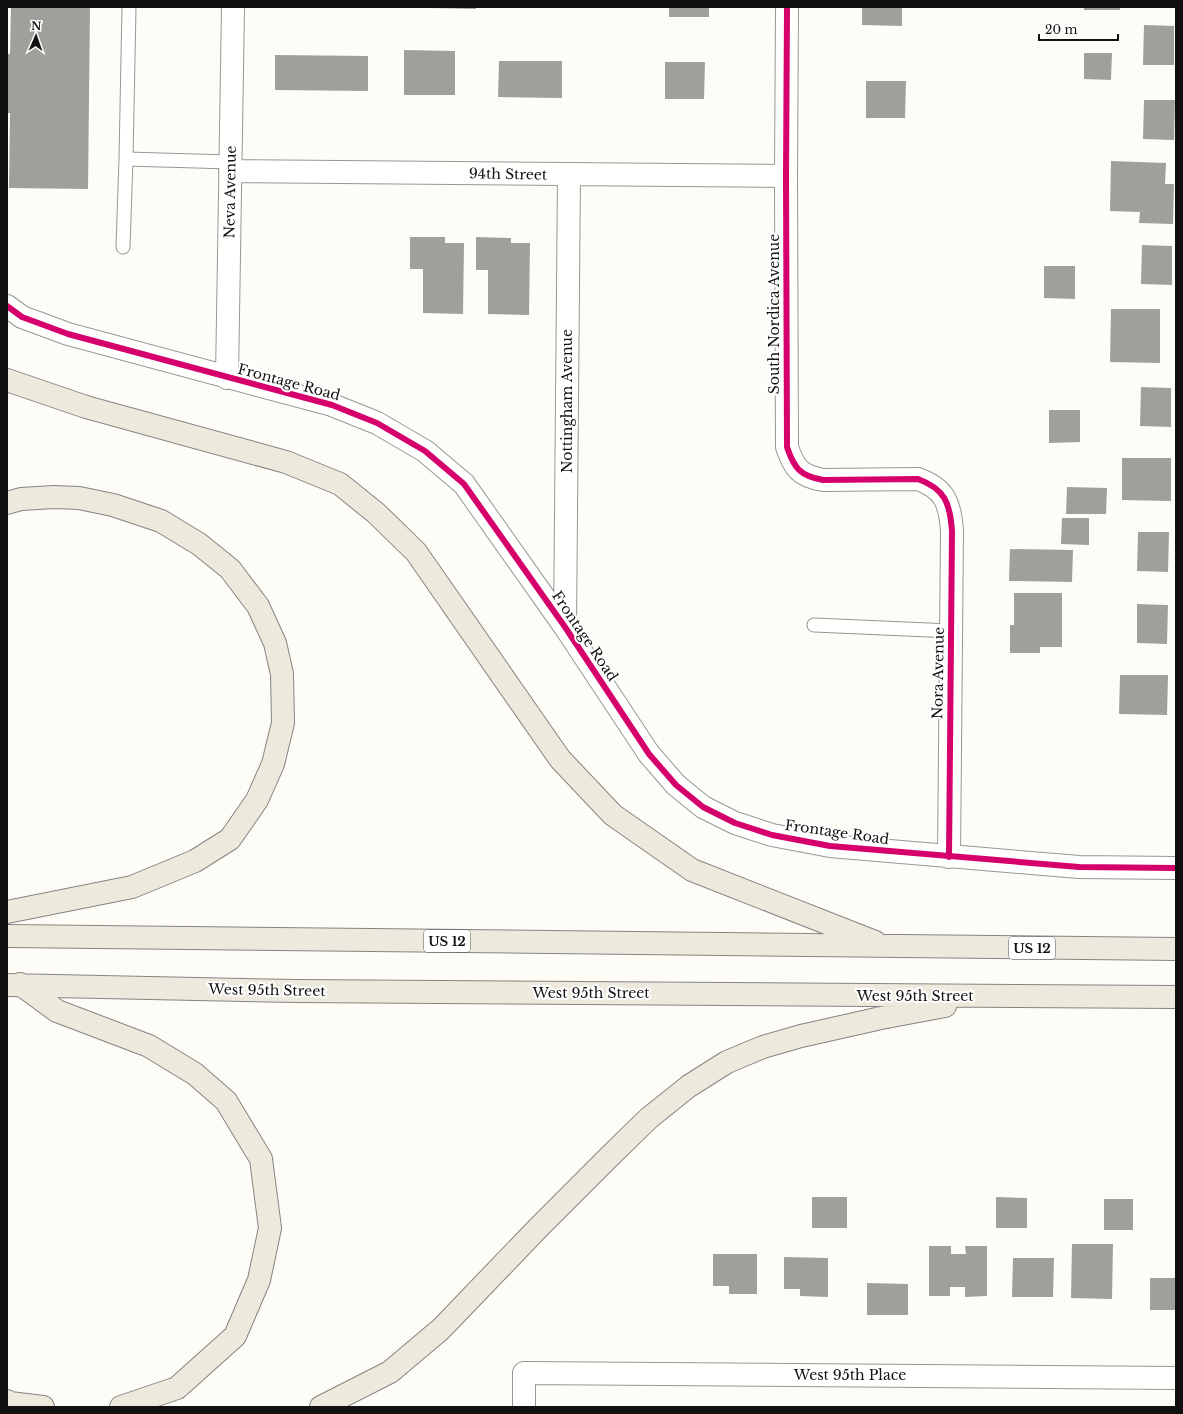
<svg xmlns="http://www.w3.org/2000/svg" width="1183" height="1414" viewBox="0 0 1183 1414" font-family="'Libre Baskerville',serif">
	<style>
		.building { fill: #a19f9c }
		.lines { fill: none; stroke-linecap: round; stroke-linejoin: round }
		.lane-casing { stroke: #979795; stroke-width: 15 }
		.street-casing { stroke: #979795; stroke-width: 24 }
		.primary-casing { stroke: #858482; stroke-width: 24 }
		.lane { stroke: #fffffe; stroke-width: 13 }
		.street { stroke: #fffffe; stroke-width: 22 }
		.primary { stroke: #ede9dc; stroke-width: 22 }
		.cycleway-casing { stroke: #fff; stroke-width: 8 }
		.cycleway { stroke: #d6006c; stroke-width: 6 }
		.labels { text-anchor: middle; stroke-width: 4; stroke-linejoin: round; paint-order: stroke }
		.shield { fill: #fff; stroke: #585858; stroke-width: 1 }
		.shield-label { font-size: 13px; font-weight: bold; fill: #111 }
		.street-label { font-size: 14px; fill: #111; stroke: #fff }
	</style>
	<rect width="100%" height="100%" fill="#fdfcf7"/>
	<!-- building -->
	<path class="building" d="M11,7H90L88,189L9,188L10,113H7V54H10Z
		M431,7H476V9L431,8Z
		M669,7H709V17H669Z
		M862,7H902V26L862,25Z
		M1084,7H1120V10H1084Z
		M1144,25L1174,26V65H1143Z
		M404,50L455,51V95H404Z
		M1084,53H1112L1111,80L1084,79Z
		M275,55L368,56V91L275,90Z
		M499,61H562V98L498,97Z
		M665,62H705L704,99H665Z
		M866,81H906L905,118H866Z
		M1144,100H1175L1174,140L1143,139Z
		M1111,161L1166,163L1165,184H1174L1173,224L1139,223L1140,212L1110,211Z
		M410,237H445V243H464L463,314L423,313V269H410Z
		M476,237L511,238V243H530L529,315L488,314V270H476Z
		M1142,245L1172,246V285L1141,284Z
		M1044,266H1075V299L1044,298Z
		M1111,309H1160V363L1110,362Z
		M1141,387L1171,388V427L1140,426Z
		M1049,410H1080V442L1049,443Z
		M1122,458H1171V501L1122,500Z
		M1067,487L1107,488L1106,514H1066Z
		M1062,518H1089V545L1061,544Z
		M1138,532H1169L1168,572L1137,571Z
		M1010,549L1073,550L1072,582L1009,581Z
		M1014,593H1062V647H1040V653H1010V625H1014Z
		M1137,604L1168,605L1167,644L1137,643Z
		M1120,675H1168L1167,715L1119,714Z
		M812,1197H847V1228H812Z
		M996,1197L1027,1198V1228H996Z
		M1104,1199H1133V1230H1104Z
		M1072,1244H1113L1112,1299L1071,1298Z
		M929,1246H951V1254H966L965,1246H987V1296L965,1297V1287H950V1296H929Z
		M713,1254H757V1294H729V1286H713Z
		M784,1257L828,1258V1297L800,1296V1289H784Z
		M1013,1258H1054L1053,1297H1012Z
		M1150,1278H1176V1310H1150Z
		M867,1283L908,1284V1315H867Z"/>
	<g class="lines">
		<!-- lane casing -->
		<g class="lane-casing">
			<path id="lane" d="M126,159L129,7
				M123,247L126,159L231,162
				M814,625L951,631"/>
		</g>
		<!-- street casing -->
		<g class="street-casing">
			<path id="street" d="M787,7L786,176L787,447C794,468 800,476 823,480L918,479C945,489 950,503 952,531L949,857
				M230,171L786,176
				M7,306L22,317L68,334L332,405L377,423L425,451L464,484L565,627L649,754L676,785L703,807L735,823L772,835L830,846L1079,867L1176,868
				M227,378L233,7
				M565,627L569,174
				M524,1407V1373L1176,1378"/>
		</g>
		<!-- primary casing -->
		<g class="primary-casing">
			<path id="primary" d="M7,380L86,407L286,462L340,484L376,513L416,552L560,759L613,815L692,870L875,942
				M7,503L21,499L54,497L79,498L113,505L161,521L199,544L230,569L258,606L275,643L282,674L283,723L273,764L257,800L230,839L195,861L132,887L7,912
				M7,936L1176,949
				M20,984L57,1011L149,1046L195,1074L226,1101L261,1159L270,1228L259,1280L235,1336L177,1388L121,1407
				M7,985L296,991L1176,997
				M7,1401L10,1403L43,1407
				M321,1407L390,1372L441,1329L541,1225L610,1156L649,1118L689,1086L727,1062L763,1047L801,1036L881,1018L945,1006"/>
		</g>
		<!-- lane -->
		<use href="#lane" class="lane"/>
		<!-- street -->
		<use href="#street" class="street"/>
		<!-- primary -->
		<use href="#primary" class="primary"/>
		<!-- cycleway casing -->
		<g class="cycleway-casing">
			<path id="cycleway" d="M787,7L786,176L787,447C794,468 800,476 823,480L918,479C945,489 950,503 952,531L949,857
				M7,306L22,317L68,334L332,405L377,423L425,451L464,484L565,627L649,754L676,785L703,807L735,823L772,835L830,846L1079,867L1176,868"/>
		</g>
		<!-- cycleway -->
		<use href="#cycleway" class="cycleway"/>
	</g>
	<g class="labels">
		<!-- shield labels -->
		<g class="shield">
			<rect x="424" y="930" width="46" height="22" rx="3"/>
			<rect x="1009" y="937" width="46" height="22" rx="3"/>
		</g>
		<g class="shield-label">
			<text x="447" y="946">US 12</text>
			<text x="1032" y="953">US 12</text>
		</g>
		<!-- street labels -->
		<g class="street-label">
			<text transform="translate(508 174) rotate(1)" y="5">94th Street</text>
			<text transform="translate(230 192) rotate(-89)" y="5">Neva Avenue</text>
			<text transform="translate(774 314) rotate(-90)" y="5">South Nordica Avenue</text>
			<text transform="translate(289 382) rotate(15)" y="5">Frontage Road</text>
			<text transform="translate(567 401) rotate(-90)" y="5">Nottingham Avenue</text>
			<text transform="translate(585 636) rotate(56)" y="5">Frontage Road</text>
			<text transform="translate(938 673) rotate(-89)" y="5">Nora Avenue</text>
			<text transform="translate(837 832) rotate(8)" y="5">Frontage Road</text>
			<text transform="translate(267 990) rotate(1)" y="5">West 95th Street</text>
			<text x="591" y="998">West 95th Street</text>
			<text x="915" y="1001">West 95th Street</text>
			<text x="850" y="1380">West 95th Place</text>
		</g>
	</g>
	<!-- border -->
	<rect width="1183" height="1414" fill="none" stroke="#111111" stroke-width="16"/>
	<!-- north arrow -->
	<g transform="translate(36 36) rotate(2)" stroke="#ffffff" stroke-width="3" paint-order="stroke">
	<path d="M0-3L7 15L0 10L-7 15Z" fill="#111111"/>
	<text y="-6" font-size="11" font-weight="bold" text-anchor="middle" fill="#111111">N</text>
	</g>
	<!-- scale -->
	<path d="M1039 34v6h79v-6" fill="none" stroke="#111111" stroke-width="2"/>
	<text x="1045" y="34" font-size="12" fill="#111111" stroke="#ffffff" stroke-width="3" paint-order="stroke">20 m</text>
</svg>
